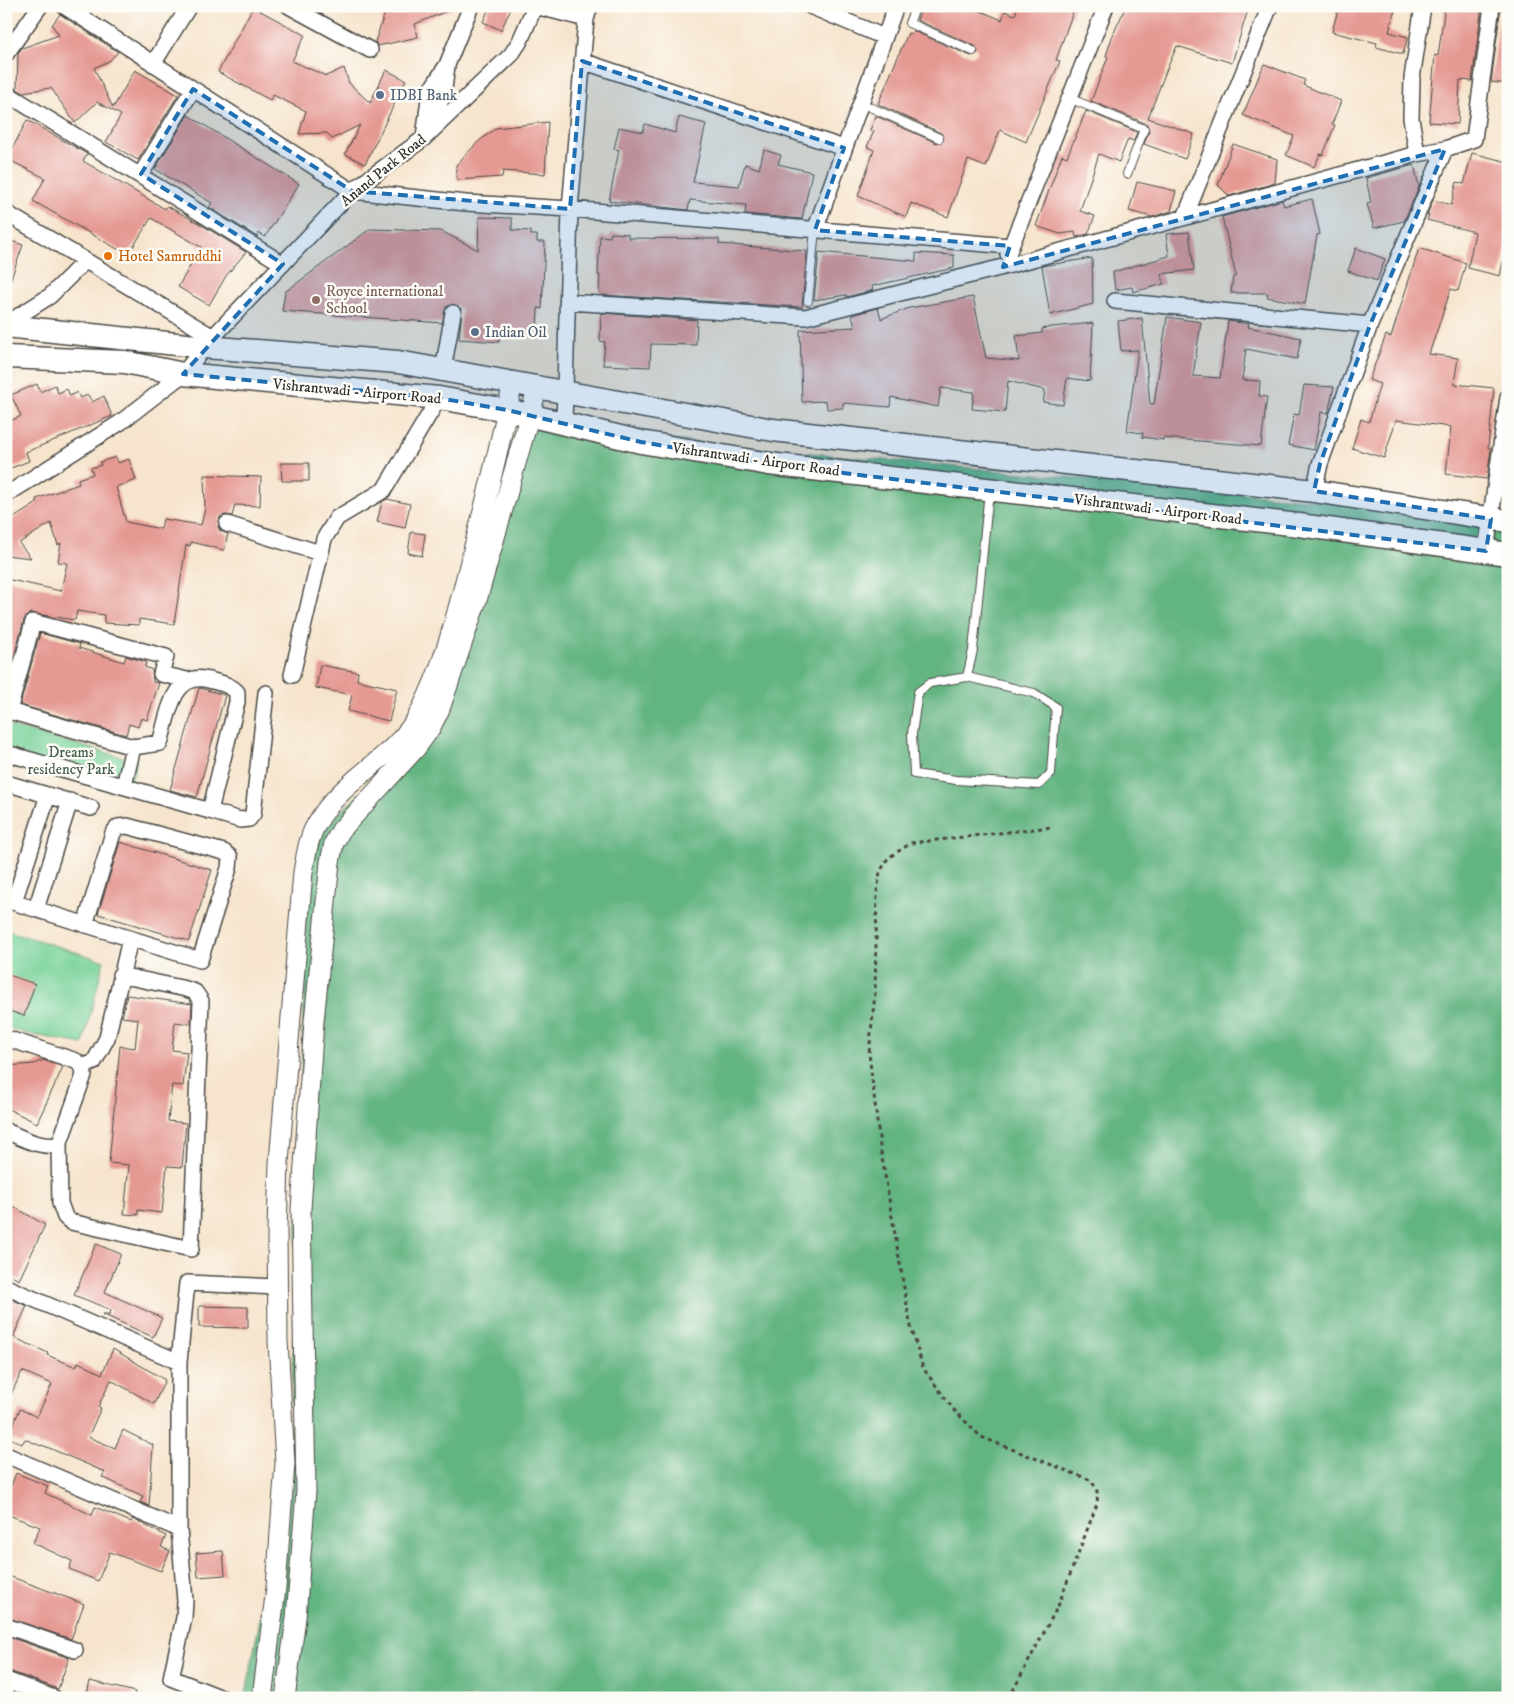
<svg xmlns="http://www.w3.org/2000/svg" width="1514" height="1704" viewBox="0 0 1514 1704" font-family="'IM FELL DW Pica',serif">
	<style>
		.green { fill: #78d299; stroke: #527e62 }
		.forest { fill: #62b481; stroke: #467056 }
		.building { fill: #e59993 }
		.lines { fill: none; stroke-linecap: round; stroke-linejoin: round }
		.service-casing { stroke: #494743; stroke-width: 10 }
		.minor-casing { stroke: #494743; stroke-width: 18 }
		.tertiary-casing { stroke: #494743; stroke-width: 21 }
		.primary-casing { stroke: #494743; stroke-width: 25 }
		.path { stroke: #494743; stroke-width: 3; stroke-dasharray: 4 4; stroke-linecap: butt }
		.service { stroke: #fff; stroke-width: 8 }
		.minor { stroke: #fff; stroke-width: 15 }
		.tertiary { stroke: #fff; stroke-width: 19 }
		.primary { stroke: #fff; stroke-width: 22 }
		.marked { fill: #1f6fb2; fill-opacity: 0.2; stroke: #1f6fb2; stroke-width: 4; stroke-dasharray: 10 6; stroke-linejoin: round }
		.service-dot { fill: #5c6f8a; stroke: #fdfcf7; stroke-width: 2 }
		.food-dot { fill: #e8710a; stroke: #fdfcf7; stroke-width: 2 }
		.education-dot { fill: #8d6e63; stroke: #fdfcf7; stroke-width: 2 }
		.labels { text-anchor: middle; stroke-width: 5; stroke-linejoin: round; paint-order: stroke }
		.service-label { font-size: 15px; fill: #4e5e75; stroke: #fdfcf7; text-anchor: start }
		.street-label { font-size: 15px; fill: #2b2b2b; stroke: #fdfcf7 }
		.food-label { font-size: 15px; fill: #c56008; stroke: #fdfcf7; text-anchor: start }
		.education-label { font-size: 15px; fill: #785e54; stroke: #fdfcf7; text-anchor: start }
		.park-label { font-size: 15px; fill: #425d4c; stroke: #fdfcf7 }
	</style>
	<rect width="100%" height="100%" fill="#fdfcf7"/>
	<filter id="ink" filterUnits="userSpaceOnUse"><feTurbulence type="fractalNoise" baseFrequency=".02" numOctaves="2"/><feDisplacementMap in="SourceGraphic" scale="10" xChannelSelector="R" yChannelSelector="G"/><feConvolveMatrix kernelMatrix="1 2 1 2 8 2 1 2 1" color-interpolation-filters="sRGB"/></filter>
	<filter id="wash" filterUnits="userSpaceOnUse"><feTurbulence type="fractalNoise" baseFrequency=".0096" numOctaves="4" result="noise"/><feDisplacementMap in="SourceGraphic" scale="20" xChannelSelector="R" yChannelSelector="G"/><feGaussianBlur stdDeviation="1.12" result="paint"/><feColorMatrix in="noise" values="0 0 0 0 0 0 0 0 0 0 0 0 0 0 0 0 0 1.4 0 .05"/><feComposite in="paint" operator="in"/></filter>
	<g filter="url(#wash)">
		<rect width="100%" height="100%" fill="#f6e4cc"/>
		<!-- green -->
		<path class="green" d="M6,725L137,761L128,794L6,761Z
			M6,930L104,961L83,1044L28,1034L6,1027Z"/>
		<!-- forest -->
		<path class="forest" d="M530,427L1508,518V1698H245L290,1457L308,843L408,748Z"/>
		<g id="blocks">
			<!-- building -->
			<path class="building" d="M387,6H457V7L415,24L418,37L378,46L375,42Z
				M490,6H512L501,30L483,22Z
				M923,6H969L1002,20L1005,11L1015,15L1018,6H1075L1056,60L1060,61L1026,142L1000,130L986,167L968,160L948,217L911,203L906,217L858,196L874,150L867,147L874,131L870,130L876,116L937,143L944,140L941,133L878,104L908,33L911,34L913,31L971,56L978,53L975,46L917,20Z
				M1126,6H1249L1232,63L1177,46L1166,71L1148,118L1194,134L1185,159L1144,144L1149,131L1147,124L1091,101L1108,57L1106,56L1112,37Z
				M1339,6H1396L1389,32L1408,37L1403,54L1376,47L1377,43L1332,32Z
				M1445,6H1482L1472,81L1460,80L1458,124L1429,122L1435,55L1438,56Z
				M1501,6H1508V84L1491,82Z
				M253,7L305,35L292,61L326,76L344,68L349,83L370,103L386,70L406,80L365,164L345,154L360,125L332,139L327,133L299,134L306,111L273,95L270,100L218,72Z
				M60,14L118,52L109,61L94,68L113,108L135,70L178,95L138,160L106,142L121,115L97,102L75,123L51,88L22,92L17,89L18,53L22,48L59,35L52,25Z
				M1264,64L1305,80L1303,85L1341,101L1332,124L1335,125L1323,155L1320,154L1314,167L1286,155L1294,136L1243,115Z
				M1086,111L1137,132L1134,141L1128,139L1119,162L1099,154L1080,211L1095,216L1088,234L1076,237L1075,232L1060,234L1036,226L1062,155L1067,157Z
				M188,115L299,184L265,237L259,233L257,237L209,207L212,203L155,169Z
				M679,117L706,124L693,182L739,186L745,164L759,169L764,150L781,155L778,164L812,172L802,219L745,214L746,205L690,200L688,210L609,201L619,150L614,149L619,127L643,132L645,124L675,133Z
				M27,120L87,154L83,161L165,209L167,206L200,224L246,252L226,276L209,305L178,287L201,247L151,218L128,255L33,201L45,178L7,159Z
				M548,122L545,174L503,171L502,177L457,180L456,165L478,142L496,128Z
				M1233,144L1277,159L1275,183L1229,196L1218,185Z
				M1472,153L1508,162V238L1500,276L1468,268L1475,232L1427,220L1429,215H1427L1433,200L1451,205L1457,182L1464,184Z
				M1414,165L1419,187L1404,221L1374,228L1367,204L1371,203L1366,178Z
				M1137,182L1176,191L1171,211L1152,217L1129,211Z
				M1312,199L1320,234L1317,235L1305,304L1267,297L1268,293H1231L1233,277L1236,276L1222,217L1282,200L1284,206Z
				M479,217L512,218V230L531,231V235H537V242H545L542,309L538,308L537,330L526,329V334L500,333L499,342L459,339L462,310L454,304L446,307L442,323L282,311L285,292L370,229L441,231L478,250Z
				M1189,232L1194,270L1161,274L1164,284L1133,292L1132,287L1115,290L1113,272L1169,256L1166,234Z
				M611,233L628,234V238L719,239V244L807,251L802,307L602,295L599,292L600,275H598L600,236L610,237Z
				M6,239L23,245L8,287H6Z
				M1356,248L1385,259L1377,281L1348,271Z
				M1419,248L1466,263L1458,291L1451,289L1429,354L1458,358L1454,384L1494,388L1488,448H1491L1487,479L1446,474L1451,427L1396,420L1384,458L1352,448L1361,419L1369,422L1380,384L1369,380L1386,335L1391,337Z
				M819,252L916,261V253L954,255V268L872,286L873,290L847,297L846,295L814,300Z
				M1092,258L1093,304L1050,315L1042,266Z
				M973,297L986,358L1019,361L1016,336L1042,333V329L1052,327L1093,323L1090,381L1067,378L1063,405L1043,402L1045,390L1008,381L1005,412L972,409L974,392L941,388L938,407L891,397L890,407L843,403V408L827,409L826,401L802,402L800,330L855,327L852,315L878,308L881,319L909,308Z
				M601,313L697,320L696,345L651,344L650,367L603,365L605,342L600,341Z
				M1167,317L1201,322L1193,376L1220,378L1228,321L1249,324L1248,327L1301,338L1297,359L1246,349L1242,380L1260,381L1259,396L1267,397L1261,446L1163,438V440L1142,437L1143,433L1127,431L1138,350L1121,351L1118,321L1142,318L1150,404H1154Z
				M37,384L40,392L55,385L58,393L67,389L70,396L77,392L80,398L88,395L92,402L104,396L112,416L26,452L29,461L6,470V423L21,416L11,395Z
				M1304,385L1334,387L1328,413L1321,412L1314,450L1288,445L1294,414L1299,415Z
				M116,457L118,463L129,459L136,480L116,487L126,522L161,529L163,519L201,525L205,509L204,475L261,477L260,506L235,505L232,516L225,515L220,517L218,527L220,531L228,534L224,550L191,542L190,546L186,545L174,624L139,619V625L104,623V615L77,611L75,620L30,613L24,620L6,685V579L61,591L67,563L58,562L61,543L58,545L51,523L19,543L31,558L6,555V523L37,503L36,499L79,484L78,479L93,474L91,468L101,465L100,462Z
				M281,463H309V481H282Z
				M387,499L410,504L405,528L377,522L382,502Z
				M411,532L425,534L422,556L408,553Z
				M40,633L80,644L79,648L124,662L126,656L146,662L145,667L152,670L153,682L159,683L147,720L141,718L138,727L129,724L126,735L20,705Z
				M320,665L358,672L357,680L397,689L389,721L348,711L352,695L316,688Z
				M199,688L225,695L197,797L170,790Z
				M120,842L212,870L189,941L98,914Z
				M6,974L35,984L24,1016L6,1010Z
				M127,995L192,1004L191,1024L175,1022L172,1050L187,1052L183,1086L172,1085L168,1121L186,1123L182,1167L167,1166L162,1213L138,1210V1215L124,1214L129,1165L109,1163L120,1046L135,1048L138,1019L122,1017Z
				M43,1060L63,1067L37,1123L6,1108V1066L34,1064Z
				M6,1202L45,1225L19,1280L6,1273Z
				M96,1244L121,1254L105,1292L162,1318L153,1337L102,1314H110L111,1310L74,1295Z
				M6,1297L27,1306L13,1337L48,1353L47,1355L76,1367L78,1362L102,1374L113,1349L165,1380L154,1404L111,1380L98,1407L101,1408L88,1437L115,1448L123,1430L153,1445L149,1506L140,1502L143,1496L102,1477L105,1472L42,1445L41,1446L25,1439L22,1444L8,1437L20,1409L37,1417L52,1384L22,1371L6,1405Z
				M199,1306L248,1307V1328L199,1327Z
				M16,1473L48,1486L45,1493L92,1515L95,1507L131,1522L133,1519L166,1536L161,1547L170,1551L161,1571L110,1552L98,1581L69,1569L72,1561L33,1543L40,1527L6,1514V1484L11,1486Z
				M223,1551L225,1575L198,1577L196,1553Z
				M6,1575L84,1604L71,1639L6,1617Z
				M6,1636L69,1658L58,1689L12,1672H6Z
				M90,1681L135,1692L134,1698H86Z"/>
		</g>
	</g>
	<g filter="url(#ink)">
		<use href="#blocks" fill-opacity="0" stroke="#494743" stroke-width="1"/>
		<g class="lines">
			<!-- service casing -->
			<g class="service-casing">
				<path id="service" d="M916,6L909,23L973,51
					M1069,98L1144,129L1127,174
					M861,103L939,138
					M808,301L815,230
					M967,677L1034,693L1056,707L1051,773L1039,785L956,780L914,774L912,734L918,692L930,683L967,677L973,650L989,491"/>
			</g>
			<!-- minor casing -->
			<g class="minor-casing">
				<path id="minor" d="M64,6L352,191L466,203L570,209L1010,246
					M289,6L370,50
					M535,6L586,19
					M810,6L884,37
					M6,54L40,6
					M582,61L844,148
					M153,64L189,6
					M6,93L283,264
					M430,123L443,96L447,66
					M424,138L430,91L447,65L471,6
					M1417,154L1411,118L1412,78L1423,6
					M141,174L193,89
					M6,213L213,337
					M1185,217L1270,6
					M815,230L896,6
					M1008,254L1106,6
					M1115,301L1370,325
					M568,302L805,317L1003,267L1417,154L1445,149L1474,139L1492,6
					M6,324L50,296L85,261
					M443,370L453,313
					M564,424L570,209L586,19L590,6
					M1314,491L1320,464L1370,325L1445,149
					M6,495L121,422L183,374L212,338L352,191L424,138L511,55L520,41L535,6
					M227,524L320,553
					M1486,551L1508,397
					M292,675L324,539L337,518L384,490L439,398
					M133,747L9,711L33,622L166,657L161,674L187,680
					M6,753L210,811L237,702V692C229,684 220,683 209,680C172,670 168,717 160,743L133,747L124,786
					M6,783L91,808
					M210,811L240,820L249,819L253,814L266,693
					M6,900L200,960L229,868L230,857L224,852L127,826L118,827L113,833L85,925
					M14,902L48,795
					M36,909L70,801
					M6,1038L76,1061L83,1067L84,1075L59,1145L60,1203L65,1217L71,1222L191,1249L201,1001L195,992L186,989L120,975
					M83,1067L94,1062L107,1038L130,939
					M6,1131C24,1139 40,1148 59,1145
					M6,1287L179,1362
					M6,1455L179,1529
					M6,1626L75,1650
					M6,1688L9,1681L54,1698
					M222,1698L171,1678L184,1618L185,1601L179,1529V1362L187,1283L278,1287"/>
			</g>
			<!-- tertiary casing -->
			<g class="tertiary-casing">
				<path id="tertiary" d="M262,1698L276,1588L285,1463L278,1341L277,1230L279,1162L303,872C306,856 308,839 316,825C341,778 396,759 420,712C446,662 458,608 472,554C487,497 501,440 513,382
					M285,1698L296,1618L306,1491L301,1209L314,1021L330,862L334,843L341,830L416,748L430,729L440,709L478,597L538,386"/>
			</g>
			<!-- primary casing -->
			<g class="primary-casing">
				<path id="primary" d="M6,326L205,347L398,362L773,430L1314,491L1508,521
					M6,357L125,362L183,374L439,398L507,410L641,442L769,464L1299,525L1508,554"/>
			</g>
			<!-- path -->
			<path class="path" d="M1009,1698L1058,1606L1097,1504C1098,1492 1098,1487 1088,1479L981,1437L953,1409L923,1368L910,1323L880,1146L869,1053L875,993L877,892L880,872L888,858L911,843L1052,827"/>
			<!-- service -->
			<use href="#service" class="service"/>
			<!-- minor -->
			<use href="#minor" class="minor"/>
			<!-- tertiary -->
			<use href="#tertiary" class="tertiary"/>
			<!-- primary -->
			<use href="#primary" class="primary"/>
		</g>
	</g>
	<!-- marked area -->
	<path class="marked" d="M582,61L844,148L815,230L1010,246L1003,267L1445,149L1370,325L1320,464L1314,491L1491,519L1486,551L769,464L641,442L507,410L439,398L183,374L283,264L141,174L193,89L352,191L570,209Z"/>
	<!-- markers -->
	<g class="service-dot">
		<circle cx="380" cy="95" r="5"/>
		<circle cx="475" cy="332" r="5"/>
	</g>
	<circle class="food-dot" cx="108" cy="256" r="5"/>
	<circle class="education-dot" cx="316" cy="300" r="5"/>
	<g class="labels">
		<!-- service labels -->
		<g class="service-label">
			<text x="390" y="100">IDBI Bank</text>
			<text x="485" y="337">Indian Oil</text>
		</g>
		<!-- street labels -->
		<g class="street-label">
			<text transform="translate(383 170) rotate(-39)" y="5">Anand Park Road</text>
			<text transform="translate(357 391) rotate(5)" y="5">Vishrantwadi - Airport Road</text>
			<text transform="translate(756 459) rotate(8)" y="5">Vishrantwadi - Airport Road</text>
			<text transform="translate(1158 509) rotate(7)" y="5">Vishrantwadi - Airport Road</text>
		</g>
		<!-- food labels -->
		<g class="food-label">
			<text x="118" y="261">Hotel Samruddhi</text>
		</g>
		<!-- education labels -->
		<g class="education-label">
			<text x="326" y="296">Royce international<tspan x="326" dy="17">School</tspan></text>
		</g>
		<!-- park labels -->
		<g class="park-label">
			<text x="71" y="757">Dreams<tspan x="71" dy="17">residency Park</tspan></text>
		</g>
	</g>
	<!-- margin -->
	<rect width="1514" height="1704" fill="none" stroke="#fdfcf7" stroke-width="25"/>
</svg>
